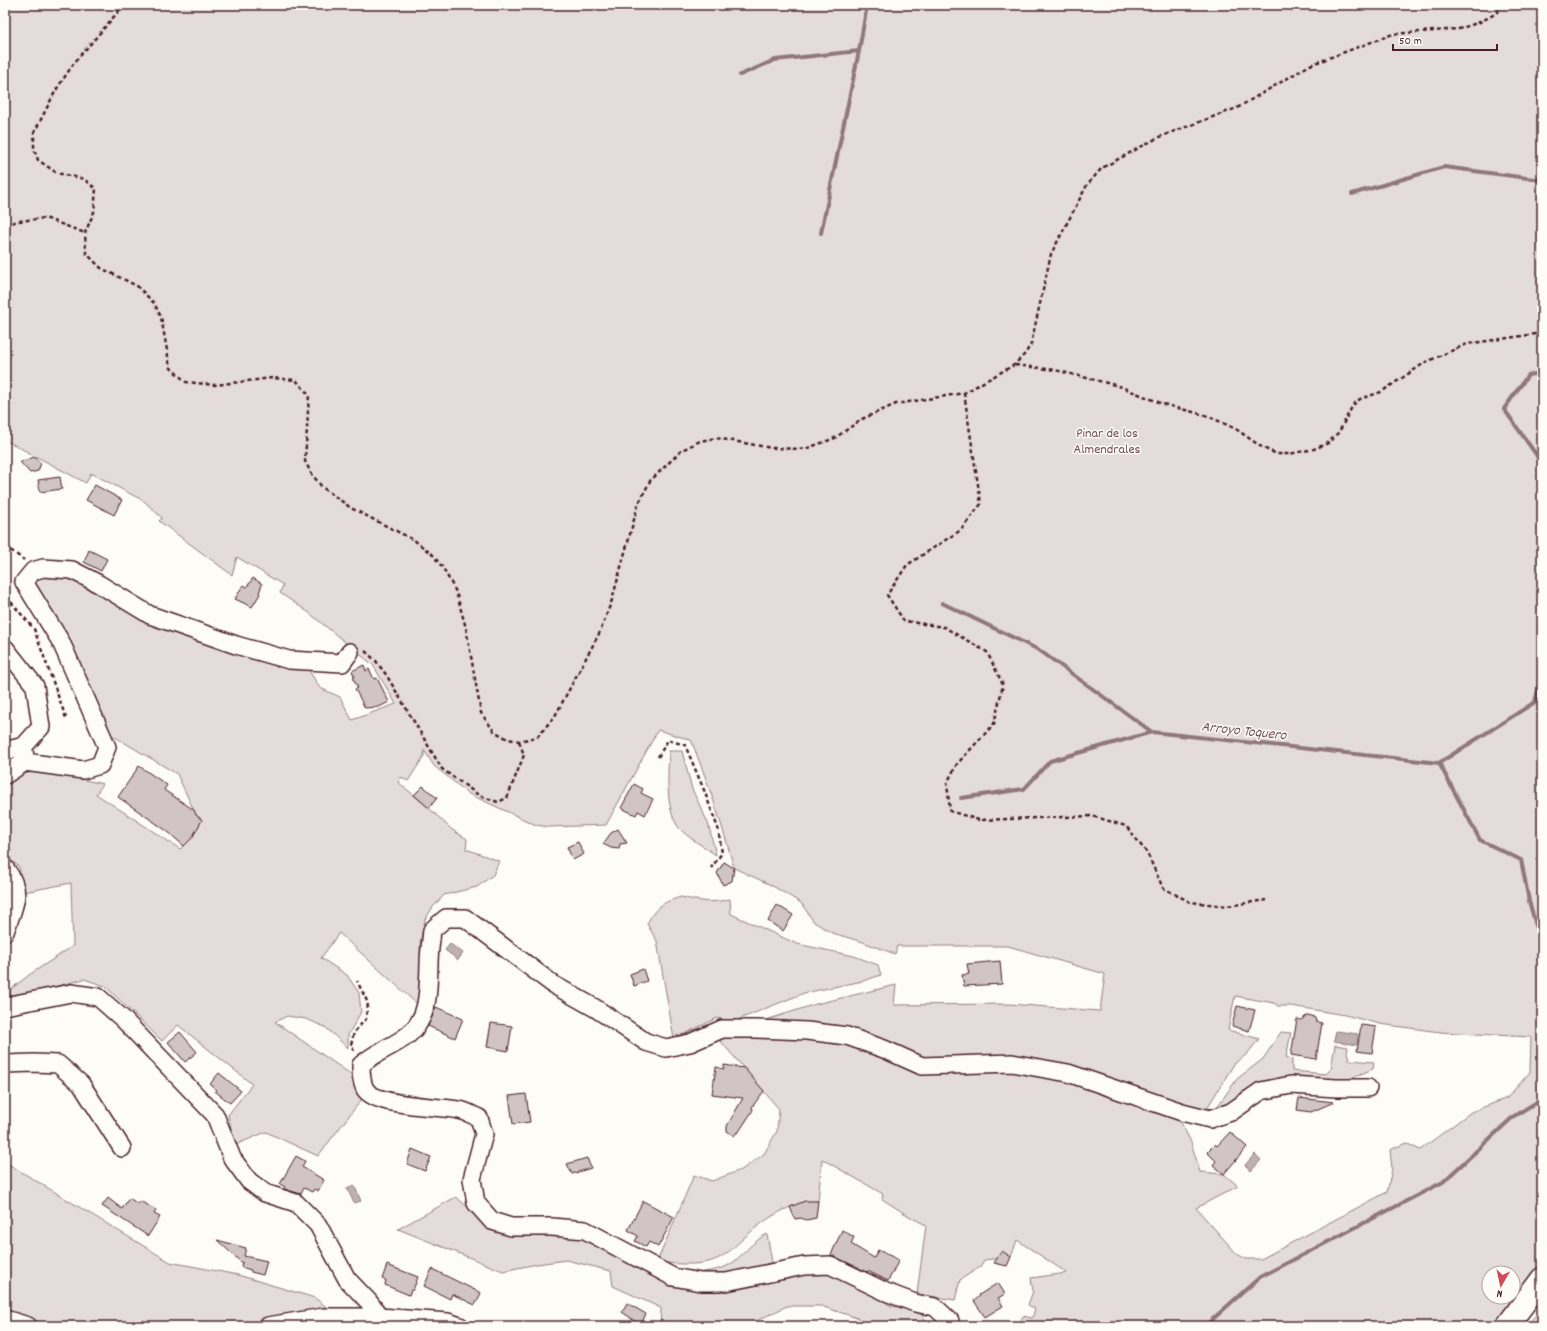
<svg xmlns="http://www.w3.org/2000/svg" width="1547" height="1331" viewBox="0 0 1547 1331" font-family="Dekko,sans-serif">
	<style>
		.green { fill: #e3dcda; stroke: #967e82; fill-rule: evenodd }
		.water { fill: #c0b1b1; stroke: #91777b }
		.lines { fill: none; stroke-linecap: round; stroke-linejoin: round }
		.stream { stroke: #91777b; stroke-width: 4 }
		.building { fill: #d0c5c4; stroke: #4a1f2b }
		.minor-casing { stroke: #4a1f2b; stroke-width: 20 }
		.secondary-casing { stroke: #4a1f2b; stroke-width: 25 }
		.path { stroke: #4a1f2b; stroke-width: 2.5; stroke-dasharray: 4 3; stroke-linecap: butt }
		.minor { stroke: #fdfcf7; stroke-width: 17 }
		.secondary { stroke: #fdfcf7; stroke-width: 22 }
		.labels { text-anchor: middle; stroke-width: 3; stroke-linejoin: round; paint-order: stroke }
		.park-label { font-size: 14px; fill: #704e57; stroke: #fdfcf7 }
		.water-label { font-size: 15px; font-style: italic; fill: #73525a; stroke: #fdfcf7 }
	</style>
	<rect width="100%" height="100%" fill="#fdfcf7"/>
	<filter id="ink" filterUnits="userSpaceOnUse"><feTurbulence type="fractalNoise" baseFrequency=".025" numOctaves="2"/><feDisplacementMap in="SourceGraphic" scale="8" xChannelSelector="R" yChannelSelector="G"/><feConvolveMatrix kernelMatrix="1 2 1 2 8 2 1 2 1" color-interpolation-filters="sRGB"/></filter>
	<g filter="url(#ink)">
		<!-- green -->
		<path class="green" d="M5,5H1542V1266L1533,1277L1497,1326H1018L1023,1316L1032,1318L1035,1309L1028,1305L1033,1291L1031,1278L1067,1273L1017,1240L1011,1257L984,1260L980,1267L960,1280L955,1300L917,1294L926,1225L912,1218L882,1199L883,1194L822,1159L818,1201C790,1202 765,1219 745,1237C737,1244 730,1252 721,1257C704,1267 676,1264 657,1262L694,1175L712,1181L743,1169L764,1154L777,1131L779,1109L717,1037L764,1036L819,1039L849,1046L890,1060L1016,1071L1070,1080L1177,1115L1191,1142L1200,1172L1224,1174L1238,1186L1196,1208L1237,1254L1246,1259H1261L1387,1192L1392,1169L1390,1150L1406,1143L1420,1150L1471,1112L1507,1098L1530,1072L1531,1037L1440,1032L1380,1024L1345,1015L1291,1006H1278L1274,1003L1235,996L1228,1030L1259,1039L1247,1054L1234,1064L1204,1113L1067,1067L921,1059L760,1022L816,1004L896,985L894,1005L1009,1004L1100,1011L1105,974L1008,946H897L895,954L863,942L832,933L814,922L801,903L771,885L734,868C722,824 708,782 691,740L658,730L606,825L549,827L536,825L469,794L434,766L424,750V756L408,781L401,777L398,782L429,808L451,829L467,839L466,849L499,861L493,875L477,887L444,895L433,907L425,919L420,944L421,977L417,1004L339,933L321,958L347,975L359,993L361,1012L348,1035V1048L325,1027L306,1019L287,1016L275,1022L355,1077L357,1090L362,1099L318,1156L266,1132L235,1145L228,1115L252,1084L178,1025L162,1041L105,986L84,979L57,986L26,997L10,998L11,989L29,975L73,946L71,883L24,892L19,867L5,855V780L11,777L41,770L103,784L96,794L180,849L192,838L202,820L196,815L177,774L110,734L53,611L36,589V577L46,573L73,577L186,635L239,655L308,669L320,688L340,697L352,720L396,704L373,665L308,612L280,593L283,585L237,557L232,575L159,521L162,518L144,501L91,473L86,483L5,440ZM1489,1273H1513V1297H1489Z
			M669,751H682L692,789L708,823L716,855C705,847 693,841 683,832C664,816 668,774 669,751Z
			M681,897C698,901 712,904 730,899L731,914L797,944L854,956L878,965L881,975L863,981L804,993L732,1022L717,1018L674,1039L657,941L647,924C655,907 663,902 681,897Z
			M1281,1032L1291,1033L1286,1057L1292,1059V1071L1326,1074L1331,1069L1335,1045L1348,1047L1347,1053L1350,1060L1374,1062L1373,1069L1346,1080L1278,1078L1256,1085L1242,1092L1228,1105L1217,1107L1237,1079L1263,1059Z
			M5,1162L170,1262L238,1275L315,1298L343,1320L397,1326H5Z
			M456,1197L496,1231L569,1232L692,1285L794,1271H827L867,1290L891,1306L912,1309L923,1316L928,1326H867L857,1318L821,1306H787L754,1322L750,1326H660L661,1308L613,1286L611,1271L566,1260L537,1264L503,1271L398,1229Z
			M767,1234L772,1262L749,1270L716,1278L696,1273C709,1271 724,1270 735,1261C746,1251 753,1242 767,1234Z
			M1542,1308V1326H1526Z"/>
		<!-- water -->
		<path class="water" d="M450,944L463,953L458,960L445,950Z
			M1336,1031L1358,1034L1357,1045L1334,1041Z
			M1255,1154L1261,1160L1251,1171L1245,1165Z
			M354,1185L361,1201L354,1203L347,1188Z"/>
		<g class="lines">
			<!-- stream -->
			<path class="stream" d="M740,75L775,60L859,51
				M1352,194L1444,167L1542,180
				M821,233L859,51L867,5
				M1542,373L1528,375L1504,409L1542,463
				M942,603L1039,650L1152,732L1439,763L1535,702L1542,674
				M1439,763L1480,840L1521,860L1529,901L1542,947
				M961,798L1024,789L1050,761L1152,732
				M1205,1326L1260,1277L1443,1182L1514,1116L1542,1099"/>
		</g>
		<!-- building -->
		<path class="building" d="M34,457L41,463L38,471L30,473L20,462Z
			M60,477L62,489L40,492L38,480Z
			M95,485L122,500L114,515L86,500Z
			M89,550L107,559L101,571L84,562Z
			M253,578L262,584L259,593L260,594L252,607L235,599L243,585L247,587Z
			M364,665L366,671L369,669L374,679L377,678L389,702L379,707L365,708L355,689L358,688L353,678L355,677L352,671Z
			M139,766L167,785L164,790L194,810L196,815L202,820L192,838L184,846L167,831L118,797Z
			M634,784L643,789L641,793L653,799L645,815L638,811L636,815L621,808Z
			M423,786L437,798L429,808L414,795Z
			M618,829L627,843L620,844L619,849L611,848L603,844L611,833Z
			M578,842L584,854L573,860L567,847Z
			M724,862L734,868L732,881L723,885L717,873Z
			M777,905L793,915L783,931L768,921Z
			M1000,961L1002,984L964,986L962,975L969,974L967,964Z
			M643,969L647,981L634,986L630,974Z
			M1237,1006L1255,1010L1249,1031L1232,1026Z
			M436,1007L463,1019L455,1038L428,1026Z
			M1308,1015L1312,1016L1315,1018L1316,1022L1322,1023L1316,1059L1291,1055L1297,1019L1301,1020Z
			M491,1023L512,1026L508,1051L487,1047Z
			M1361,1025L1376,1027L1372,1053L1357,1051Z
			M180,1032L197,1052L185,1062L168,1042Z
			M724,1065L744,1068L764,1091L752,1107L753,1110L738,1133L737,1132L734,1136L727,1131V1126L743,1098L712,1094L716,1067L724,1069Z
			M219,1073L241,1091L230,1103L215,1091L217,1090L210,1084Z
			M526,1094L530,1122L513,1124L509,1096Z
			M1299,1098L1334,1102L1311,1112L1297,1110Z
			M1230,1132L1247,1147L1224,1174L1213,1165L1216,1161L1207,1152L1215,1144L1217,1146Z
			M412,1149L431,1157L425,1171L407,1164Z
			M296,1156L305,1161L302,1167L324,1180L318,1191L314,1189L312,1192L304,1188L301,1194L284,1189L285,1187L280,1184Z
			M587,1158L591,1168L572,1174L567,1164Z
			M108,1198L122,1209L129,1198L138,1204L140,1201L156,1210L154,1214L160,1217L148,1236L102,1206Z
			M643,1201L674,1217L658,1247L649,1242L646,1247L635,1241L638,1236L628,1230Z
			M805,1201H818L816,1218L806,1220L801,1218L795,1219L790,1207Z
			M842,1230L854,1237L851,1244L874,1258L878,1250L899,1260L888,1281L868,1271L867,1272L831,1255Z
			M217,1240L246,1248L244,1256L267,1261L263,1275L251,1272V1270L241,1267L242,1262V1263Z
			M1002,1251L1011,1257L1007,1266L994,1263Z
			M387,1265L418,1277L413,1290H411L409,1295L385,1285L386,1280L382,1279Z
			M432,1269L481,1293L475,1305L452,1294L450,1299L424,1286Z
			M998,1283L1005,1294L998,1298L1003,1306L985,1317L974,1301L980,1296L979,1295Z
			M627,1303L646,1314L641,1324L631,1319V1318L622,1312Z"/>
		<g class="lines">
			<!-- minor casing -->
			<g class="minor-casing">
				<path id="minor" d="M5,648L35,686L41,727L24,746L25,762L83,770L100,765L107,747L61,642L24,582L33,571L43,568L72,570L99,584L150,615L236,645L289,660L342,663L350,652
					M5,751L24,746
					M5,775L25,762
					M5,868C24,893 14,905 5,932
					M5,1006L71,993L98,997L123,1019L215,1115L232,1158L249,1181L265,1193L296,1203L318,1225L347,1279L369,1302L380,1317
					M5,1064L34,1063L58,1064L81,1084L122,1148
					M5,1319L28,1326
					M268,1326L323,1317H380L448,1322L460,1326
					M950,1326V1321L935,1307L915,1303L886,1292L830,1265L804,1266L726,1282H701L673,1277L585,1230L552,1227H511L492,1221L476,1203L472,1179L484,1134L479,1118C472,1115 466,1111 459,1110C439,1106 376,1107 365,1089C361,1081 361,1073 361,1065C375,1052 393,1047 408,1035C430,1017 428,989 429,964C429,953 431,941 432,930L446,918H465L554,985L595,1008L646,1042L666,1048L690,1043L722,1029H756L807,1031L847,1036L884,1049L922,1066L1012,1063L1068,1073L1182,1112L1210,1119L1231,1112L1261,1091L1291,1085L1336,1088H1368"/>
			</g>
			<!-- secondary casing -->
			<g class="secondary-casing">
				<path id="secondary" d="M1507,1326L1542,1279"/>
			</g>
			<!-- path -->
			<path class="path" d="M124,5L74,63L56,90L34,133V149L38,160L57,173L84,179L96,189L94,212L85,233L86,253L101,268L137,286L154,303L161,317L170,367L186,382L215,385L272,378L296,380L309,395L305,461L311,473L322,487L351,508L414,540L433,555L443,568L456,592L466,628L481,713L494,731L508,739L519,741L537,737L555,716L600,632L612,600L638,505L650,481L682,450L700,441L716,438L772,448L805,449L835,438L862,419L896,404L964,393L1014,365L1025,354L1031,344L1051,254L1087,185L1102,168L1159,137L1237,108L1310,65L1393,34L1459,29L1480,22L1495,14L1504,5
				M5,224L19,221L45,218L85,233
				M1015,365L1055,370L1119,386L1163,404L1208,416L1236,429L1263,448L1277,454H1289L1314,449L1328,443L1339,432L1353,405L1360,399L1381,392L1426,362L1467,344L1542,333
				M964,393L981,504L961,530L907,565L887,595L904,621L944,627L987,652L1003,685L994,724L957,764L947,783L950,811L979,820L1092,816L1126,826L1147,853L1163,888L1190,902L1227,906L1266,900
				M5,546L24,560
				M5,598L10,601L34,629L66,718
				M365,651L376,661L387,676L442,769L480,796L498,802L507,798L524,755L519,741
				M658,757L668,740L685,745L704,790L718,828L722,853L711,868
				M354,1051L351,1045L354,1032L366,1019L368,1003L357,981"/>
			<!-- minor -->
			<use href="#minor" class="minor"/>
			<!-- secondary -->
			<use href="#secondary" class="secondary"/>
		</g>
	</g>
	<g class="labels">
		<!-- park labels -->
		<g class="park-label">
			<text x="1107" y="437">Pinar de los<tspan x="1107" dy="16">Almendrales</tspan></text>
		</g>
		<!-- water labels -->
		<g class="water-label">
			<text transform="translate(1244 730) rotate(6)" y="5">Arroyo Toquero</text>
		</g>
	</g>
	<!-- margin -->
	<rect width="1547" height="1331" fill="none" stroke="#fdfcf7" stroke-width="20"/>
	<rect x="10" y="10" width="1527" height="1311" fill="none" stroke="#4a1f2b" stroke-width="1.5" filter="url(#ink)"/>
	<!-- north arrow -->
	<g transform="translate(1501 1285) rotate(189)"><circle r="19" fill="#fdfcf7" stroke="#b5a4a5"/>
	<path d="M0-3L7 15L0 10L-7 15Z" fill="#d1495b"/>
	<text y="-6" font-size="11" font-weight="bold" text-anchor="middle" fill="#4a1f2b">N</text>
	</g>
	<!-- scale -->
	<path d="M1393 44v6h104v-6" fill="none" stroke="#4a1f2b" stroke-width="2"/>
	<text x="1399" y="44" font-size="12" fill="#4a1f2b" stroke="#fdfcf7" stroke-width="3" paint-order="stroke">50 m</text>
</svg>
